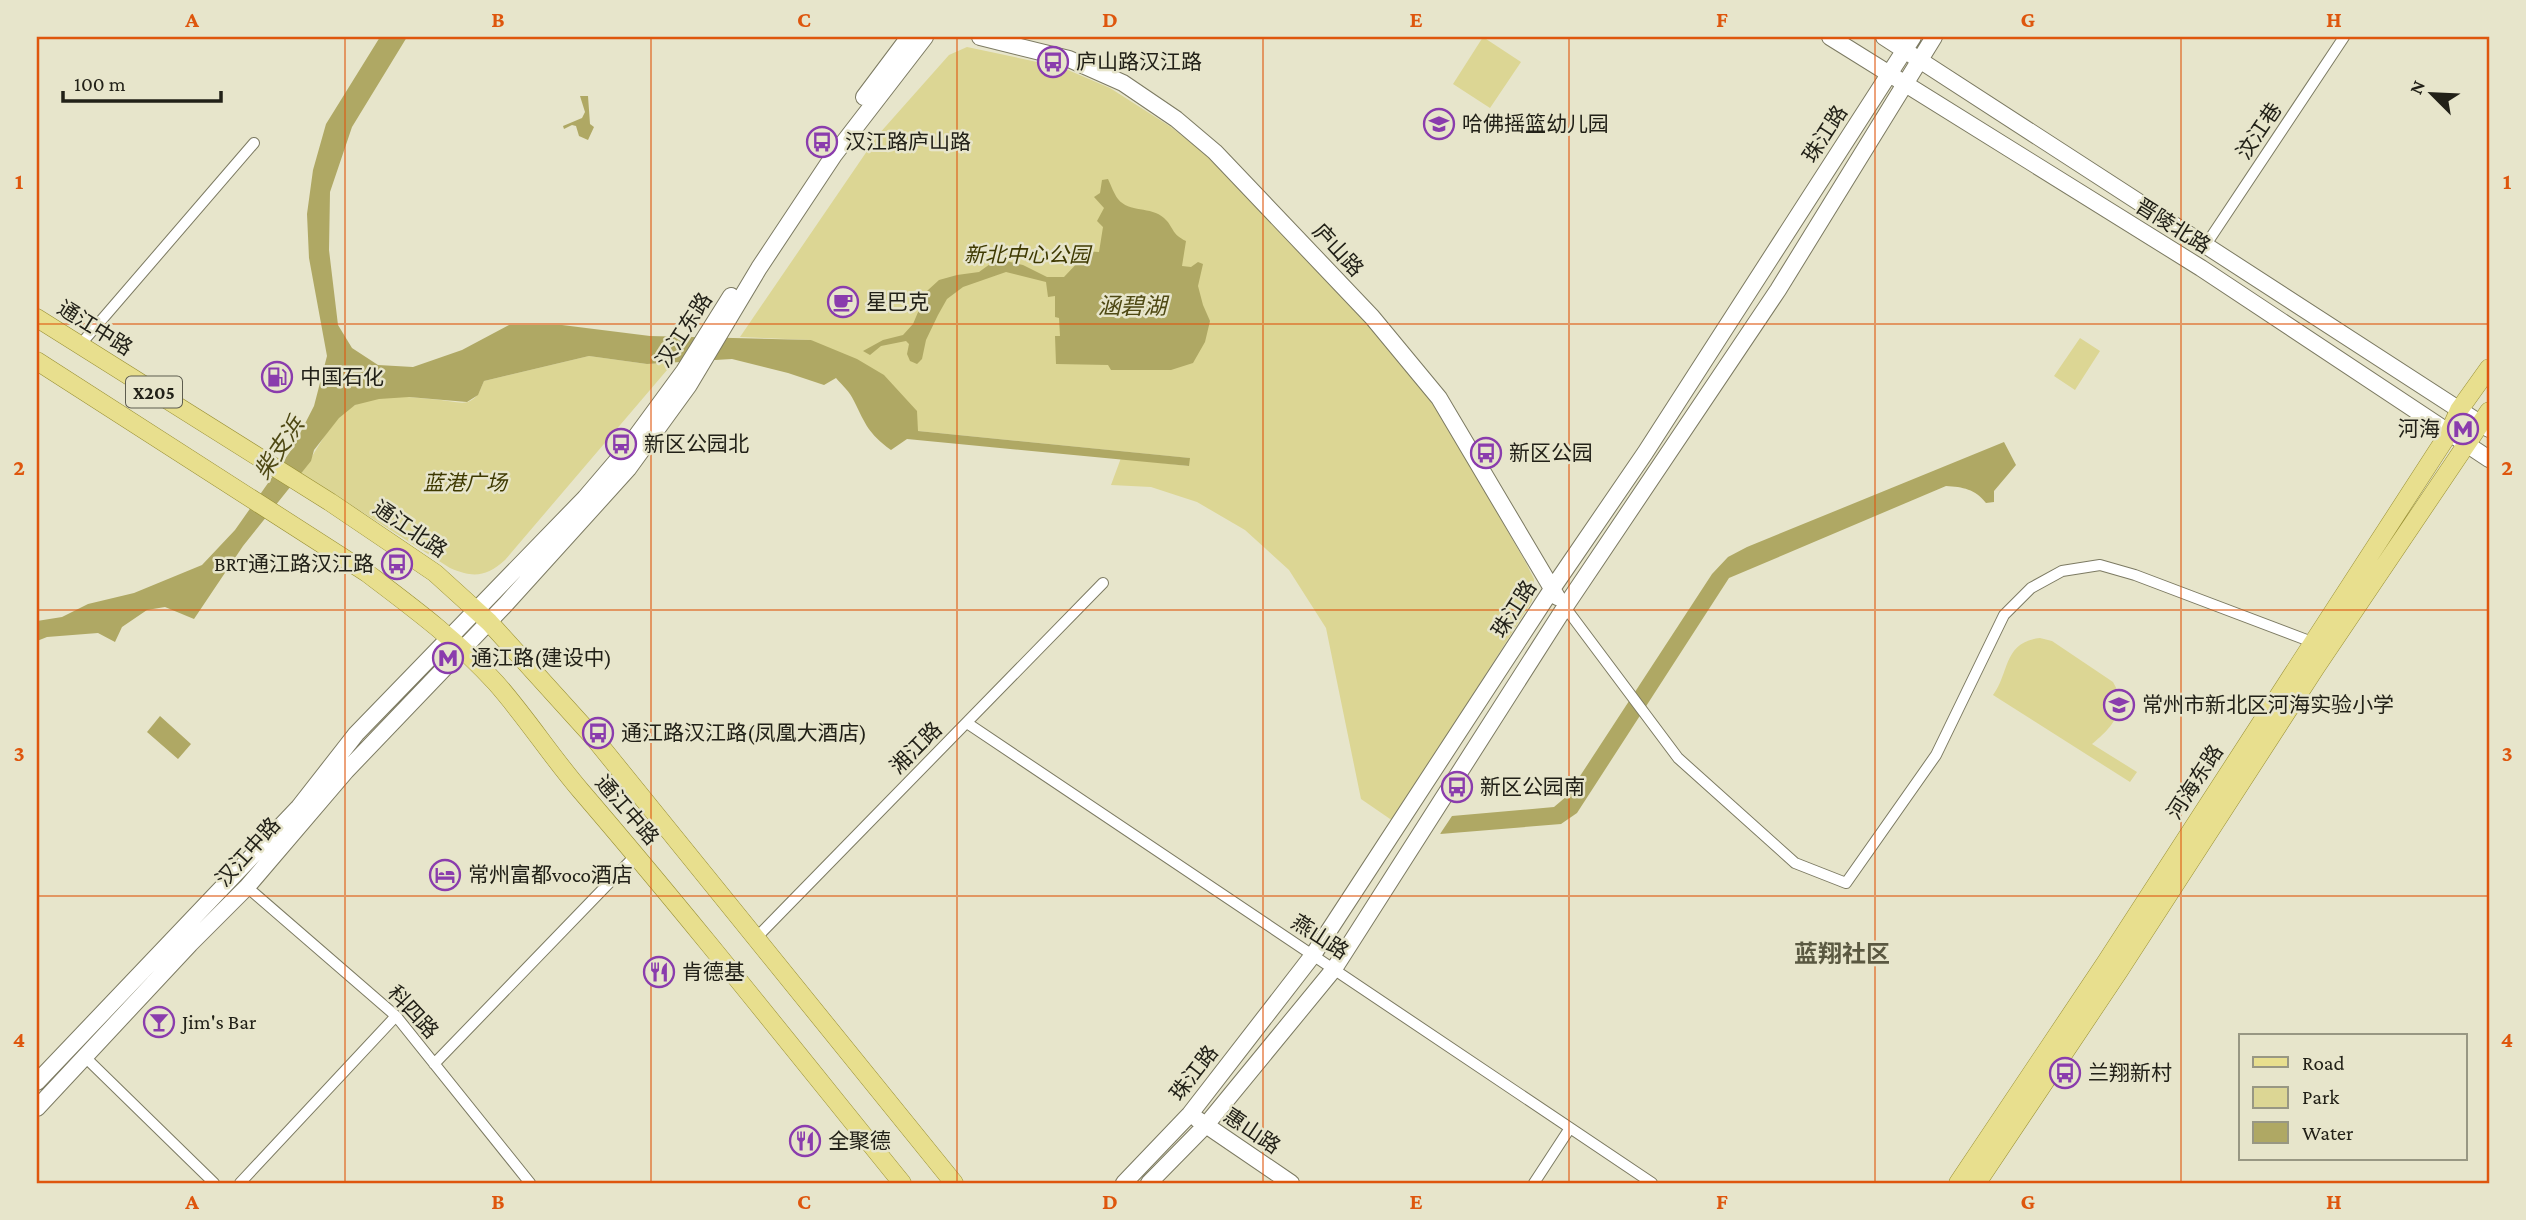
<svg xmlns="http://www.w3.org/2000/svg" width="2526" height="1220" viewBox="0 0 2526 1220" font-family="'Crimson Pro','Noto Sans SC',serif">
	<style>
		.green { fill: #dcd694 }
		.water { fill: #afa864 }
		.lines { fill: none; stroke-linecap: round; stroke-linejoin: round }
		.street-casing { stroke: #7c7a62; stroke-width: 12 }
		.secondary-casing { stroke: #7c7a62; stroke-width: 18 }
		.primary-casing { stroke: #988f33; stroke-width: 19 }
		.street { stroke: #fff; stroke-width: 10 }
		.secondary { stroke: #fff; stroke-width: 16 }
		.primary { stroke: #e8df8e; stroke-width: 18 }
		.grid { fill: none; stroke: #de560d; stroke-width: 2; stroke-opacity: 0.55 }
		.labels { text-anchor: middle; stroke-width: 5; stroke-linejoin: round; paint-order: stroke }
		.shield { fill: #e7e5cb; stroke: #5d5c4e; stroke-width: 2 }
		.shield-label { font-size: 19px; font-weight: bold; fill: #222118 }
		.poi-label { font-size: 21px; fill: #222118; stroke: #e7e5cb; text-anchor: start }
		.street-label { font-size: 21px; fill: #222118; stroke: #e7e5cb }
		.park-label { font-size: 21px; font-style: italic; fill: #3e3900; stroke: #e7e5cb }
		.water-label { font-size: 23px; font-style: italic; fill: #4e4813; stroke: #e7e5cb }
		.quarter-label { font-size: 24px; font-weight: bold; fill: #5a5841; stroke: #e7e5cb }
		.neatline { fill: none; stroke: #de560d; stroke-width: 2.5 }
		.grid-label { font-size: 23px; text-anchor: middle; font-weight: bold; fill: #de560d }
	</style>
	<rect width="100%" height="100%" fill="#e7e5cb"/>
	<!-- green -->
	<path class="green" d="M1483,37L1521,62L1490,108L1453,84Z
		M967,47L1061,67L1110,88L1171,127L1205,154L1305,253L1367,321L1434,403L1525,561L1534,579L1532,601L1393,821L1361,799L1326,628L1289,570L1245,530L1197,502L1151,487L1111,485L1121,458L1188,466L1189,458L918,431L811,340L740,337L878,135L949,55Z
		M2080,338L2100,351L2075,390L2054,376Z
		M589,356L647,364L673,363L505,560C486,577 473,578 450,568L301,473C318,451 329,419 355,405C379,392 415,398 441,400C449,401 461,404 468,402C478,398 480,390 484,381Z
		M2040,638L2052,641L2113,682C2129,708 2113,727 2092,744L2137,772L2130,782L1993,695C2010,672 2003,642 2040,638Z"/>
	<!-- water -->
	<path class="water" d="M380,37H407L352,127L330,192L329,250L338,325L352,348L378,365L413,367L462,350L509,325H562L650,336L811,340L857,359L884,375L917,411L918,431L1190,458L1189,466L907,439L891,450C868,433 866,425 854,401C850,392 842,385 836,378L824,385L788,373L732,359L647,364L589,356L484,381L478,395L467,402L409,397L379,399L355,405L339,418L314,450L311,461L243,546L194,619L165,607L147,610L122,627L115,642L98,633L47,637L37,641V621L62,617L88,604L134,593L202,565L235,530L292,449L314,406L327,356L309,258L307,214L313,170L326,124Z
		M580,96H588L590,124L594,127L588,140L579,136L576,126L572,125L564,129L563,126L582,118L585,112Z
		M1108,179C1111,185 1114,194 1118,199C1129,213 1151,206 1164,218C1174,227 1171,234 1186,241L1182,266L1191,267L1198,262L1203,264L1198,286L1203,305L1210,321L1205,342L1193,363L1171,370H1111L1108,365L1056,364L1055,336H1060L1059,318L1055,317V296L1048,297L1046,282L1006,272L963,287L947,299L938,315L926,340L922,359L917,364L910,361L907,354L909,344L906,341L881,346L870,355L863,351L883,340L903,335L913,324L927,291L939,280L957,275L979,272L997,259L1023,265L1047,277H1064L1081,259L1084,251L1099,252L1103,227L1097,221L1104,208L1094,197L1100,193L1102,180Z
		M2004,442L2016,465L1994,491V502L1986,503C1975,489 1963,487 1946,486L1729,578L1577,813L1561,824L1440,834L1452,816L1554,807L1567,796L1712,574L1728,557L1747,547Z
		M160,716L191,744L178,759L147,732Z"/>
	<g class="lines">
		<!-- street casing -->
		<g class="street-casing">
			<path id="street" d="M2205,246L2344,37
				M80,345L254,143
				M1565,607L1678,758L1795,863L1846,883L1936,755L2004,615L2031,588L2062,571L2100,565L2135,575L2312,642
				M967,723L1652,1183
				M247,887L396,1016L530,1183
				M755,939L1103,583
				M86,1058L214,1183
				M434,1064L636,855
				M240,1183L396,1016
				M1534,1183L1570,1128"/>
		</g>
		<!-- secondary casing -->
		<g class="secondary-casing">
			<path id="secondary" d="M980,37L1069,59L1123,83L1176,119L1215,152L1372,317L1439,398L1557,597
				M1830,37L2201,268L2489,459
				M1884,37L2489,429
				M864,97L909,37
				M37,1082L299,807L356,734L585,498L626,450L684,371L731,296
				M37,1108L190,944L247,887L346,771L505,605L628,469L689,385L759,268L834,155L925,37
				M1197,1119L1291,1183
				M1124,1183L1190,1114L1313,955L1552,589L1645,453L1913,37
				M1149,1183L1206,1125L1334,969L1565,607L1778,290L1934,37"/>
		</g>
		<!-- primary casing -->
		<g class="primary-casing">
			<path id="primary" d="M37,318L330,502L435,573L489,622L594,738L954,1183
				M37,361L367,573C412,607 458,641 496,683C526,717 551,756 581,791C691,919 796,1052 902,1183
				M1958,1183L2106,962L2449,433L2459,410L2489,368
				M1977,1183L2119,971L2316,667L2489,411"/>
		</g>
		<!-- street -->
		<use href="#street" class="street"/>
		<!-- secondary -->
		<use href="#secondary" class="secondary"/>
		<!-- primary -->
		<use href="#primary" class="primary"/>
	</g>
	<!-- grid -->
	<path class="grid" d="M345,37V1183M651,37V1183M957,37V1183M1263,37V1183M1569,37V1183M1875,37V1183M2181,37V1183M37,324H2489M37,610H2489M37,896H2489"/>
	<!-- icons -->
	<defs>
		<g id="bus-ring" transform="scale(1.575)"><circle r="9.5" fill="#e7e5cb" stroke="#8a3cad" stroke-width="1.5"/><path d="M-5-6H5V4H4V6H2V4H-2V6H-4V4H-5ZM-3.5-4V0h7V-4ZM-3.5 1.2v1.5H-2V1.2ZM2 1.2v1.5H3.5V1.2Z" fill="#8a3cad"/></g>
		<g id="school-ring" transform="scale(1.575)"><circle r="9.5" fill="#e7e5cb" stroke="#8a3cad" stroke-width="1.5"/><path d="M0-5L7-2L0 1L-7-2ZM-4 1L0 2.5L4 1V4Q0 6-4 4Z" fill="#8a3cad"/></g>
		<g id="cafe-ring" transform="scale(1.575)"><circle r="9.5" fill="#e7e5cb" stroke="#8a3cad" stroke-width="1.5"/><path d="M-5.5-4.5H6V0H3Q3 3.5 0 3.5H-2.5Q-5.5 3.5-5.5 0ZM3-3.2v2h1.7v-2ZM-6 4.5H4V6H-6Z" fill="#8a3cad"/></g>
		<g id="fuel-ring" transform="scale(1.575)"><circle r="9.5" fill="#e7e5cb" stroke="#8a3cad" stroke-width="1.5"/><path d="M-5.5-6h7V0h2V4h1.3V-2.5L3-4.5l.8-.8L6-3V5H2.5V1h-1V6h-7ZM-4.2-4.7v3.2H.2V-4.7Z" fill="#8a3cad"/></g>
		<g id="metro-ring" transform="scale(1.575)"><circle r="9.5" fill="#e7e5cb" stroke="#8a3cad" stroke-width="1.5"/><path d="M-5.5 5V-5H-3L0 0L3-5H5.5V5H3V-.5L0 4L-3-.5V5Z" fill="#8a3cad"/></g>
		<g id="hotel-ring" transform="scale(1.575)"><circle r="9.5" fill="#e7e5cb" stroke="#8a3cad" stroke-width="1.5"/><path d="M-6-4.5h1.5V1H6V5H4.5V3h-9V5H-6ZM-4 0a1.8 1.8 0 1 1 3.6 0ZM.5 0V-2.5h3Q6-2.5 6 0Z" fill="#8a3cad"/></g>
		<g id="restaurant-ring" transform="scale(1.575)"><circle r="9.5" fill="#e7e5cb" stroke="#8a3cad" stroke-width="1.5"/><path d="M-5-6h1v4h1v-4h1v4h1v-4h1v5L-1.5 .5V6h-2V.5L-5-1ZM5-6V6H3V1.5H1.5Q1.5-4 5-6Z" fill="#8a3cad"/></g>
		<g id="bar-ring" transform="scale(1.575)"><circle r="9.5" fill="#e7e5cb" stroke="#8a3cad" stroke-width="1.5"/><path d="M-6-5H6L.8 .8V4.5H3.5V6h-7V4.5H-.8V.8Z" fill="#8a3cad"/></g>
	</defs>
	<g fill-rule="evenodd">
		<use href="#bus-ring" x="1053" y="62"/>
		<use href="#school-ring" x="1439" y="124"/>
		<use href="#bus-ring" x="822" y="142"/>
		<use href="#cafe-ring" x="843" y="302"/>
		<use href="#fuel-ring" x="277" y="377"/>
		<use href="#metro-ring" x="2463" y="429"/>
		<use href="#bus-ring" x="621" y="444"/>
		<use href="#bus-ring" x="1486" y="453"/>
		<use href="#bus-ring" x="397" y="564"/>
		<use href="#metro-ring" x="448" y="658"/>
		<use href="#school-ring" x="2119" y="705"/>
		<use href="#bus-ring" x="598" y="733"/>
		<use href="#bus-ring" x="1457" y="787"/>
		<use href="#hotel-ring" x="445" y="875"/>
		<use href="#restaurant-ring" x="659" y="972"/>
		<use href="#bar-ring" x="159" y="1022"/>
		<use href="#bus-ring" x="2065" y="1073"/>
		<use href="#restaurant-ring" x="805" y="1141"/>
	</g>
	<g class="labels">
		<!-- shield labels -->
		<rect class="shield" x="126" y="376.5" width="56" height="31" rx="5"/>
		<g class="shield-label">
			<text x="154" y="399">X205</text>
		</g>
		<!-- poi labels -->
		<g class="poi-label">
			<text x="1076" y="69">庐山路汉江路</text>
			<text x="1462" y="131">哈佛摇篮幼儿园</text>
			<text x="845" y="149">汉江路庐山路</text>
			<text x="866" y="309">星巴克</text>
			<text x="300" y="384">中国石化</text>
			<text x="2440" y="436" text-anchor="end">河海</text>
			<text x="644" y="451">新区公园北</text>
			<text x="1509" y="460">新区公园</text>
			<text x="374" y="571" text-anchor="end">BRT通江路汉江路</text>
			<text x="471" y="665">通江路(建设中)</text>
			<text x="2142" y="712">常州市新北区河海实验小学</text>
			<text x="621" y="740">通江路汉江路(凤凰大酒店)</text>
			<text x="1480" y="794">新区公园南</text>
			<text x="468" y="882">常州富都voco酒店</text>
			<text x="682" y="979">肯德基</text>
			<text x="182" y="1029">Jim's Bar</text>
			<text x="2088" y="1080">兰翔新村</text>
			<text x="828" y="1148">全聚德</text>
		</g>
		<!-- street labels -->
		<g class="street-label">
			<text transform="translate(2259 131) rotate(-56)" y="7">汶江巷</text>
			<text transform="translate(1825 134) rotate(-57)" y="7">珠江路</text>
			<text transform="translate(2173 226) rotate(32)" y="7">晋陵北路</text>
			<text transform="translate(1338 250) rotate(47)" y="7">庐山路</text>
			<text transform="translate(95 328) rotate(32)" y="7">通江中路</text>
			<text transform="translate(684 330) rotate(-57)" y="7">汉江东路</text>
			<text transform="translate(410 529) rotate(34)" y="7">通江北路</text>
			<text transform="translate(1514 609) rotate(-57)" y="7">珠江路</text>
			<text transform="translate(916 748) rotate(-45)" y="7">湘江路</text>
			<text transform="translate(2195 782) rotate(-57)" y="7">河海东路</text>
			<text transform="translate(627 810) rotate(49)" y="7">通江中路</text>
			<text transform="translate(248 852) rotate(-48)" y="7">汉江中路</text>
			<text transform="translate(1320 937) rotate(33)" y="7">燕山路</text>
			<text transform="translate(413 1012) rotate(47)" y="7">科四路</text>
			<text transform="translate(1194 1073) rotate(-52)" y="7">珠江路</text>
			<text transform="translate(1252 1131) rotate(34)" y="7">惠山路</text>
		</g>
		<!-- park labels -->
		<g class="park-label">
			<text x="1027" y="262">新北中心公园</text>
			<text x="465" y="490">蓝港广场</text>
		</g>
		<!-- water labels -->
		<g class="water-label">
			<text x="1132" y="314">涵碧湖</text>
			<text transform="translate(279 448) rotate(-56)" y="8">柴支浜</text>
		</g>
		<!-- quarter labels -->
		<g class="quarter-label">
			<text x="1842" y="962">蓝翔社区</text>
		</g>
	</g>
	<!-- border -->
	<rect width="2526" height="1220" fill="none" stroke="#e7e5cb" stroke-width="77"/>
	<!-- legend -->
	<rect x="2239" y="1034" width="228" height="126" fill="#e7e5cb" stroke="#989783" stroke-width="2"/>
	<rect x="2253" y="1057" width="35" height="10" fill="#e8df8e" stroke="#989783" stroke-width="2"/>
	<text x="2302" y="1070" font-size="21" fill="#222118">Road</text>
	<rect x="2253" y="1087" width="35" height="21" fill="#dcd694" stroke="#989783" stroke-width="2"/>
	<text x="2302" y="1104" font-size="21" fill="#222118">Park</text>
	<rect x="2253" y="1122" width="35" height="21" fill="#afa864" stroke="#989783" stroke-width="2"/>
	<text x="2302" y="1140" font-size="21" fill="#222118">Water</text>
	<!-- north arrow -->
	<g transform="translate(2432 94) rotate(294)" stroke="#e7e5cb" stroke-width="5" paint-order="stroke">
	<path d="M0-5L12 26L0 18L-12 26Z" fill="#222118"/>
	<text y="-10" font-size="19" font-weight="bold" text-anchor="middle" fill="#222118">N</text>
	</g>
	<!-- scale -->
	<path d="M63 91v10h158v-10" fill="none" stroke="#222118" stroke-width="3.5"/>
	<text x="74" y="91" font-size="21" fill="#222118" stroke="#e7e5cb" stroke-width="5" paint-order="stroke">100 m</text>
	<rect x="38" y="38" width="2450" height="1144" class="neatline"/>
	<g class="grid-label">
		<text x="192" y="27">A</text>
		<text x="498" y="27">B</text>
		<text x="804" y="27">C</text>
		<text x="1110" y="27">D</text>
		<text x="1416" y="27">E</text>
		<text x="1722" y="27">F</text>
		<text x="2028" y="27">G</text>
		<text x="2334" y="27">H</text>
		<text x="19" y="189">1</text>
		<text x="2507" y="189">1</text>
		<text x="19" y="475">2</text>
		<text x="2507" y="475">2</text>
		<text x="19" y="761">3</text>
		<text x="2507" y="761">3</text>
		<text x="19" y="1047">4</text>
		<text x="2507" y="1047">4</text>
		<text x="192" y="1209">A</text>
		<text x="498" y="1209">B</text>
		<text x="804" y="1209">C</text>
		<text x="1110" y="1209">D</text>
		<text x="1416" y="1209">E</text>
		<text x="1722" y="1209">F</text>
		<text x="2028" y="1209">G</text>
		<text x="2334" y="1209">H</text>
	</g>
</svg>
